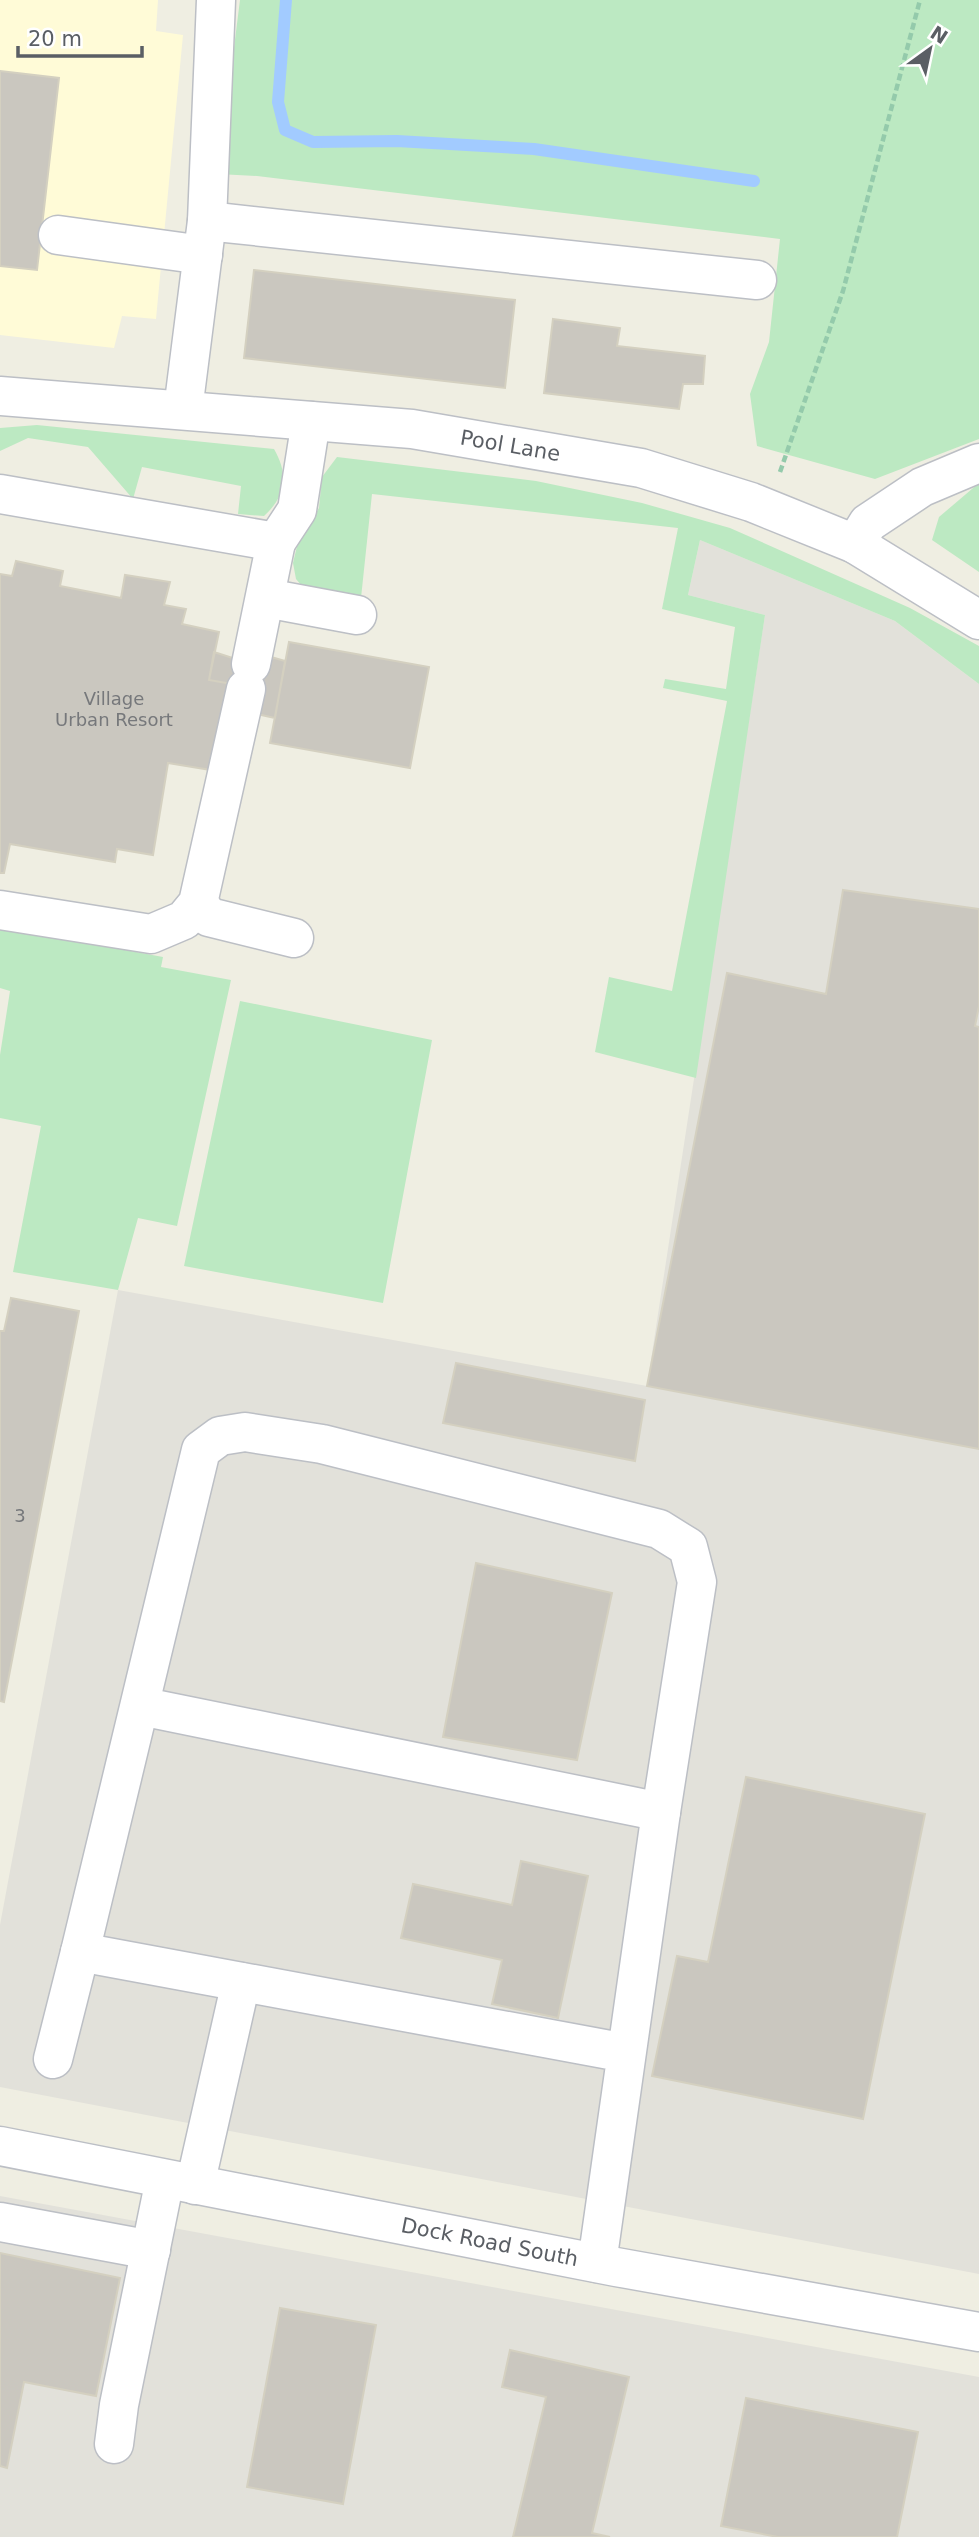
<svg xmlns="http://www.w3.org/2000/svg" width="979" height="2537" viewBox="0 0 979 2537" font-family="'DejaVu Sans',sans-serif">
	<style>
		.commercial { fill: #fffbd7 }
		.industrial { fill: #e2e1da }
		.green { fill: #bce9c2 }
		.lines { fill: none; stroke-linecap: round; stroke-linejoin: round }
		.stream { stroke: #a2cbff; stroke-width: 12 }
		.building { fill: #cac7bf; stroke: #d4d0c0; stroke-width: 2 }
		.minor-casing { stroke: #bcbfc5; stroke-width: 41 }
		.path { stroke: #94caab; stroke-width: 4.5; stroke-dasharray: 7 3.5; stroke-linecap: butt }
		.minor { stroke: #fff; stroke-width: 38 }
		.labels { text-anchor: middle; stroke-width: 5; stroke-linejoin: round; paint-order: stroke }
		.number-label { font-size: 18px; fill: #76787b }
		.street-label { font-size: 21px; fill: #5a5e64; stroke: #fff }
	</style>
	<rect width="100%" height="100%" fill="#efeee2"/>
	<!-- commercial -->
	<path class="commercial" d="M0,0H158L156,31L183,35L156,319L122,316L114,348L0,335Z"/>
	<!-- industrial -->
	<path class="industrial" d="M700,540L895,621L979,684V2274L0,2087V1925L118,1290L647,1386L765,615L688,595Z
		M0,2196L979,2377V2537H0Z"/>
	<!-- green -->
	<path class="green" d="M240,0H979V439L875,479L757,446L750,394L769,342L780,239L257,176L218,174Z
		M37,425L274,449C289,475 286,496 264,516L238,514L241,486L142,467L133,499L88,447L28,438L0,451V428Z
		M337,457L536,481L642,503L730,528L910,608L979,646V684L895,621L700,540L688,595L765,615L696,1078L595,1052L609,977L672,991L727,701L663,688L665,679L726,689L735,627L662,609L678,528L372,494L361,598L307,592L296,579L293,563L298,542L319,508L322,477Z
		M979,483V572L932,540L939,517Z
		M0,927L163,957L161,967L231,980L177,1226L138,1218L118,1290L13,1272L41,1126L0,1118V1055L10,991L0,988Z
		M240,1001L432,1040L383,1303L184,1266Z"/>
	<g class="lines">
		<!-- stream -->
		<path class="stream" d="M286,0L278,102L285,130L313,142L397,141L534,149L754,181"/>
	</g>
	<!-- building -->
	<path class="building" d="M0,71L59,78L37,270L0,266Z
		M254,270L515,300L505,388L244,358Z
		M553,319L620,328L617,346L705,356L703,384H683L679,409L544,393Z
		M16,561L63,571L60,586L121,598L125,575L170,582L164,605L186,609L182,624L219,632L209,680L232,684L217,771L168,763L153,855L117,849L115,862L10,844L4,873H0V574L12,576Z
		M289,642L429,667L410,768L270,743Z
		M214,652L251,664L268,656L285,661L275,718L257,714L232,684L209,680Z
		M843,890L979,909V1006L975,1026L979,1027V1449L647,1386L727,973L826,994Z
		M11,1298L79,1311L4,1702L0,1701V1331H4Z
		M456,1363L645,1400L635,1461L443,1423Z
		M476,1563L612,1593L577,1760L443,1737Z
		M746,1777L925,1814L863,2119L652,2076L677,1956L708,1962Z
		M521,1861L588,1876L558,2018L492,2004L502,1960L401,1938L413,1884L512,1905Z
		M0,2253L120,2278L96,2396L24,2382L7,2468L0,2466Z
		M280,2308L376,2325L343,2504L247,2487Z
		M510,2350L629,2377L592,2533L610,2537H513L546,2397L502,2387Z
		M746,2398L918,2432L897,2537H778L721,2526Z"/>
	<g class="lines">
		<!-- minor casing -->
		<g class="minor-casing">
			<g id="minor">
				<path d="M207,221L757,280"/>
				<path d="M58,235L203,255"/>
				<path id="s1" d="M0,396L412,429L641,468L751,502L855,544L979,620"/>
				<path d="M183,410L207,221L216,0"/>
				<path d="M0,494L276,542L297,510L311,421"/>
				<path d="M855,544L868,523L922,487L979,463"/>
				<path d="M266,598L357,615"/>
				<path d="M251,664L276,542"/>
				<path d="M198,903L209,917L294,938"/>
				<path d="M0,910L151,934L184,920L198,903L246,689"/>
				<path d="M140,1706L661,1812"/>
				<path d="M53,2059L80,1952"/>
				<path id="s2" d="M0,2146L616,2267L979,2332"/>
				<path d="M195,2185L241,1982"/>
				<path d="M0,2222L151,2250"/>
				<path d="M597,2263L661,1812L697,1582L688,1547L659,1529L322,1444L245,1432L220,1436L201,1450L80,1952L626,2053"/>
				<path d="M114,2444L119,2405L165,2179"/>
			</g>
		</g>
		<!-- path -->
		<path class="path" d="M780,472L843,291L920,0"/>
		<!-- minor -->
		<use href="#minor" class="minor"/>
	</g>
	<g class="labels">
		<!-- number labels -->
		<g class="number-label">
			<text x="114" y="705">Village<tspan x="114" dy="21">Urban Resort</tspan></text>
			<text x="20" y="1522">3</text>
		</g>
		<!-- street labels -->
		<g class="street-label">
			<text dy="7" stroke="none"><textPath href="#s1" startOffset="513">Pool Lane</textPath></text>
			<text dy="7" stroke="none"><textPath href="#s2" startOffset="499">Dock Road South</textPath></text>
		</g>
	</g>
	<!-- north arrow -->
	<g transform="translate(930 49) rotate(33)" stroke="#ffffff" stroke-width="5" paint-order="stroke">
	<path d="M0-5L12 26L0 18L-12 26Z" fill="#5a5e64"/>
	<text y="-10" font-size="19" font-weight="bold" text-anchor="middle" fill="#5a5e64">N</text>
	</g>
	<!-- scale -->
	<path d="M18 46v10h124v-10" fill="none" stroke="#5a5e64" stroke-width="3.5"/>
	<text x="28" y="46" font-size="21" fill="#5a5e64" stroke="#ffffff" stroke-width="5" paint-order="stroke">20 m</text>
</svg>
